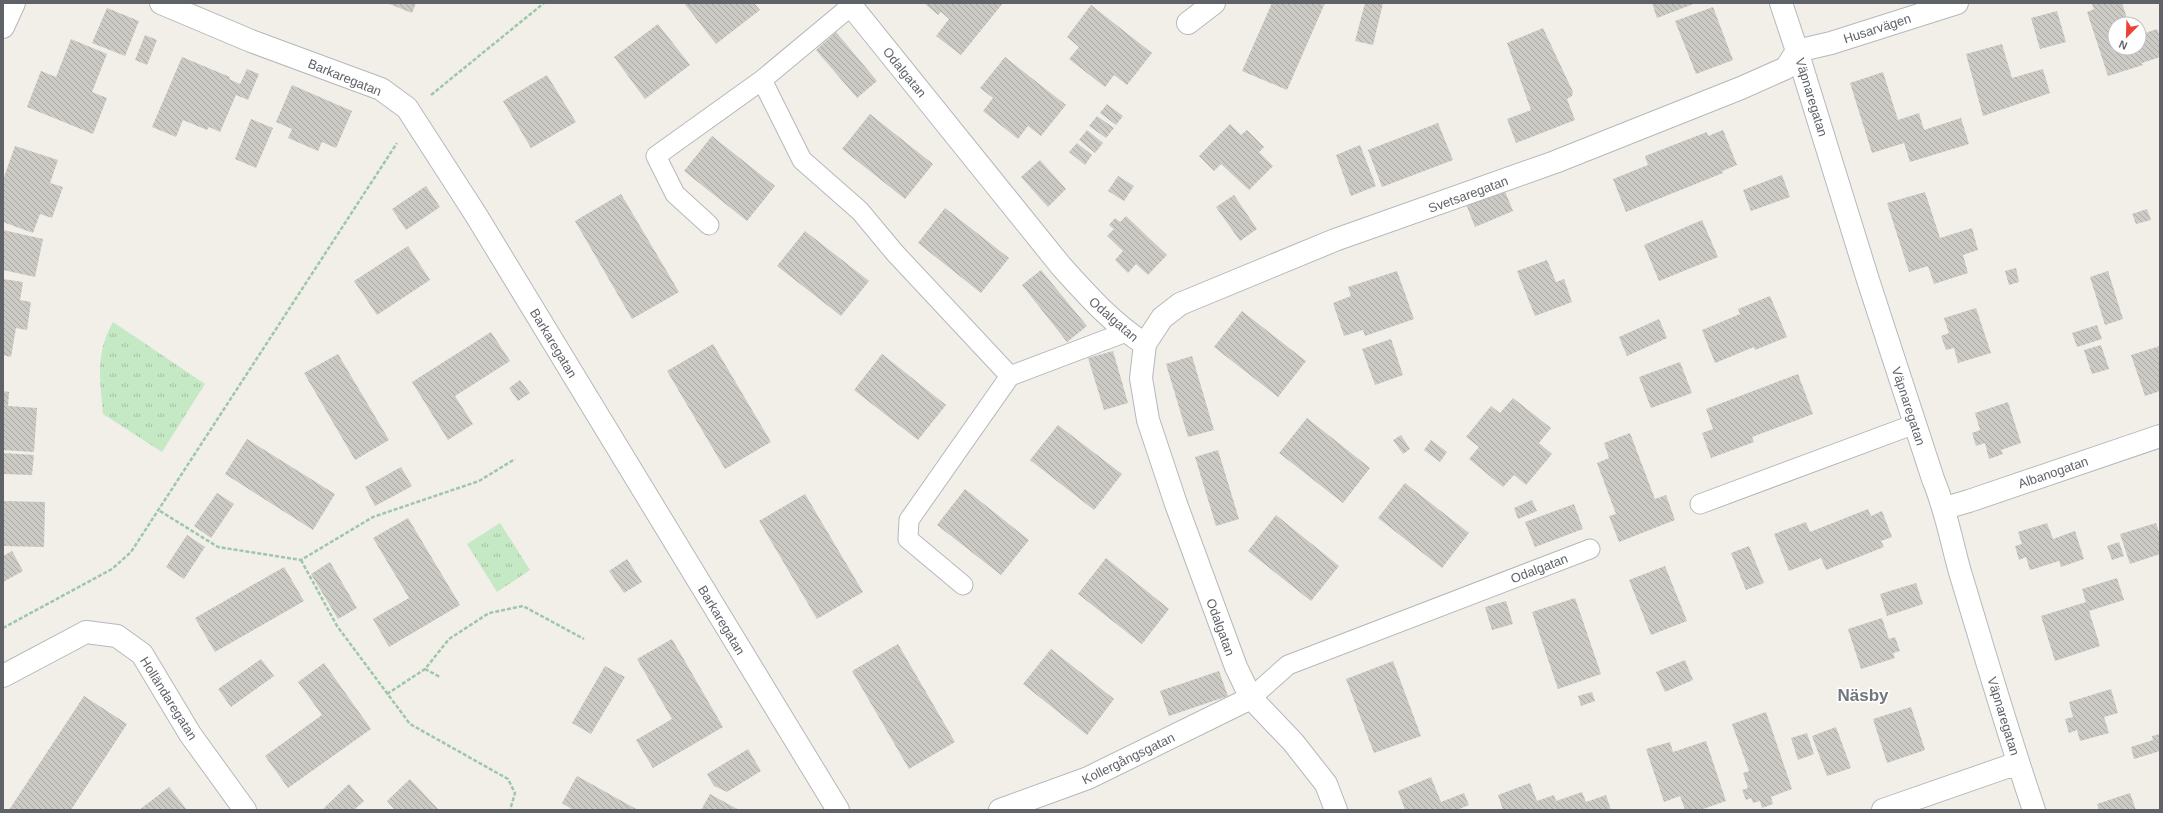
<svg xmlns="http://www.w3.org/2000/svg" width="2163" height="813" viewBox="0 0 2163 813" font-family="Helvetica,sans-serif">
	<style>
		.grass { fill: url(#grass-tufts) }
		.building { fill: url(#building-back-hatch) }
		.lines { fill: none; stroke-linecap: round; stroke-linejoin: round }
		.lane-casing { stroke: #b5b8bc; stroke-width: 21 }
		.street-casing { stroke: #b5b8bc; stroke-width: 24 }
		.path { stroke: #9cc7a9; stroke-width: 2.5; stroke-dasharray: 4 2; stroke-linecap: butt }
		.lane { stroke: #fff; stroke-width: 19 }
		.street { stroke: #fff; stroke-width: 22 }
		.labels { text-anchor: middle; stroke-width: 3; stroke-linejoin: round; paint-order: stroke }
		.street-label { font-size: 13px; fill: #5f6368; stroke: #fff }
		.district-label { font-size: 17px; font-weight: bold; fill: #70757a; stroke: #fff }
	</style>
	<defs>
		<pattern id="grass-tufts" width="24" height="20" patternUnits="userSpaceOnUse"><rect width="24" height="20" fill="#c5e8c5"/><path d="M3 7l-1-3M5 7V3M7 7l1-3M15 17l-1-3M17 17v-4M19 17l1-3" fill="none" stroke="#a3c0a4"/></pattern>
		<pattern id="building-back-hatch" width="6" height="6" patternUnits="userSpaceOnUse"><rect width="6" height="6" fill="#cccac5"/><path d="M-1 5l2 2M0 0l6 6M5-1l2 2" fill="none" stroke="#a9a8a4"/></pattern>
	</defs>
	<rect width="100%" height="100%" fill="#f1efe8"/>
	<!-- grass -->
	<path class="grass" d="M113,322L205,384L162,452L103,414C100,379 95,354 113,322Z
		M500,523L530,570L497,592L467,544Z"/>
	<!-- building -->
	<path class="building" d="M387,3H416L412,13Z
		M684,3H754L760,10L716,44Z
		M924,3H1003L961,55L936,36L949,19L941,12L938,15Z
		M1272,3H1325L1287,90L1242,71Z
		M1365,3H1383L1373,45L1355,41Z
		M1652,3H1696L1657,18Z
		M2096,3H2122L2129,24H2115V48H2139V35L2157,29L2160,36V57L2142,63L2143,65L2108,76L2087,12L2094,9L2092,4Z
		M1091,5L1152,53L1127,85L1114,75L1105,87L1069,59L1079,47L1067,37Z
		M1713,7L1733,60L1696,74L1675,21Z
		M107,8L139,21L125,56L92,43Z
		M2057,11L2066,42L2040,49L2031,18Z
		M658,24L690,65L645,99L614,57Z
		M1543,28L1573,92L1572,96L1567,99L1575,120L1516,143L1507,119L1531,110L1507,43Z
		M836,32L877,81L857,98L816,50Z
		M145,35L157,40L147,65L135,60Z
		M71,39L107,54L92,92L107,98L93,134L27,107L41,71L56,77Z
		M2002,44L2012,78L2043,69L2050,93L1983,116L1966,54Z
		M182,57L230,77L229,79L240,84L247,69L259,74L248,100L236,95L220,132L209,127L207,130L183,120L176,137L152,127Z
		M1005,57L1066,105L1041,136L1028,126L1018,139L983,111L993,98L980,88Z
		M1883,72L1898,120L1919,113L1924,130L1961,118L1969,144L1910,162L1904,143L1872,153L1850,83Z
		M547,75L576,122L531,148L503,101Z
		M292,85L352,111L336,148L322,142L318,151L288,138L292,129L276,122Z
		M1107,104L1123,116L1116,125L1100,113Z
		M870,114L933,164L905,199L842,149Z
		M1097,116L1114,128L1106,138L1089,126Z
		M251,119L273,128L256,168L235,159Z
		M1438,123L1453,160L1382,187L1368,150Z
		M1230,124L1241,135L1247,130L1264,147L1259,152L1273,166L1249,190L1221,164L1214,171L1199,156Z
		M1087,130L1103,143L1095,153L1079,140Z
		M1723,130L1737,165L1722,171L1723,173L1626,212L1613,179L1648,165L1645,156L1707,132L1708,136Z
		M712,136L775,186L747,221L684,171Z
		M1077,143L1092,155L1085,165L1069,152Z
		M1360,145L1376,186L1351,196L1336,155Z
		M15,146L58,160L50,183L63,187L52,218L40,214L33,233L3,222V180Z
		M1040,160L1066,189L1048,207L1021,177Z
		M1782,175L1790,197L1751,211L1743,190Z
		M1118,176L1134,186L1124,201L1108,191Z
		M426,186L440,207L406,230L392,209Z
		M1504,189L1513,211L1475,227L1466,204Z
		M1925,192L1940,238L1972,228L1978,250L1963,255L1968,273L1934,284L1928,266L1909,272L1887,203Z
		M621,194L679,292L632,319L575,221Z
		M1234,195L1257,229L1240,241L1216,207Z
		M945,208L1009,258L981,293L918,243Z
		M2147,209L2151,220L2136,224L2132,214Z
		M1126,216L1167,255L1148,275L1136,264L1128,273L1115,260L1123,251L1107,236L1114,229L1109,225L1115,218L1120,222Z
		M1702,220L1718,257L1659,281L1644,245Z
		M3,230L43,239L35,277L3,270Z
		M805,231L869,281L841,316L777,266Z
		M408,246L430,280L377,315L354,281Z
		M1547,260L1556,282L1564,279L1572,302L1535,316L1517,271Z
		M2016,268L2019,282L2009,285L2005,271Z
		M1041,270L1087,326L1067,342L1022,285Z
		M1397,271L1414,319L1365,336L1363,330L1344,336L1333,303L1351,296L1348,287Z
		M2108,271L2123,319L2105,325L2090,277Z
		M3,279L23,282L20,300L31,302L27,330L16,328L11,357L3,355Z
		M1770,296L1787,337L1755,350L1754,347L1715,363L1702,330L1740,314L1738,309Z
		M1976,308L1991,353L1958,363L1954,348L1946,350L1941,336L1949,333L1944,318Z
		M1242,311L1306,361L1278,397L1214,347Z
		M1659,319L1667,338L1627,356L1619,337Z
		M2097,325L2102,339L2077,347L2072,333Z
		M491,332L510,361L455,396L473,424L448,440L412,382Z
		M1391,339L1403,375L1375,385L1362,349Z
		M713,344L771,442L725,469L667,371Z
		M2101,345L2109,369L2092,374L2084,350Z
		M2160,346V391L2145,396L2131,355Z
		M1113,351L1128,403L1104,410L1088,358Z
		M338,354L389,440L355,460L304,373Z
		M882,354L946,405L918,440L854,390Z
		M1192,356L1214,430L1188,437L1166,364Z
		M1680,362L1692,393L1651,408L1639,377Z
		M1798,374L1813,414L1752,437L1754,442L1711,458L1702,433L1713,429L1706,409Z
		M520,380L530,393L518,401L509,388Z
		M3,391L9,392L8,406L37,408L34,452L3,450Z
		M1513,398L1551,428L1539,443L1552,454L1526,485L1514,475L1503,487L1469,459L1479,447L1466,437L1491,406L1500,413Z
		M2008,402L2021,443L2001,450L2003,454L1989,459L1985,443L1976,446L1972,433L1980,430L1975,413Z
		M1307,418L1370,468L1343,503L1279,453Z
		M1058,425L1122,474L1094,510L1030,460Z
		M1630,433L1655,499L1666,495L1675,520L1619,542L1609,516L1616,514L1597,463L1609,458L1604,443Z
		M1401,435L1410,449L1403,454L1393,440Z
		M247,439L335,494L313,530L225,474Z
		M1431,440L1447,452L1440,462L1424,450Z
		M1218,450L1239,519L1216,526L1195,457Z
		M3,453L34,455L32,475L3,474Z
		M401,467L412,486L375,506L365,487Z
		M1405,483L1469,533L1442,568L1378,518Z
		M965,489L1029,540L1001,575L937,525Z
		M217,493L234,504L211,538L194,526Z
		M805,494L863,592L817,619L759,521Z
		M1532,500L1537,511L1518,519L1514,508Z
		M3,501L45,502L44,547L3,546Z
		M1574,504L1583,529L1535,547L1525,522Z
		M1868,509L1871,516L1882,511L1892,537L1881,541L1884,547L1826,570L1821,558L1789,571L1774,534L1806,522L1810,532Z
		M1276,515L1339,566L1311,601L1248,551Z
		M408,518L460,605L389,647L373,619L409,598L373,538Z
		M2047,523L2053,539L2075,531L2084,559L2061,567L2059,561L2030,570L2026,557L2019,560L2015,546L2022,544L2018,532Z
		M2156,523L2160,535V554L2130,564L2120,534Z
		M187,535L205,547L184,579L166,567Z
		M2119,542L2124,556L2112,560L2107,546Z
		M1749,546L1764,583L1746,590L1731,553Z
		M12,551L23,571L3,582V556Z
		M1106,558L1169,609L1142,644L1078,594Z
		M627,559L642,582L624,593L609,571Z
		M330,562L357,608L338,619L311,574Z
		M1665,566L1687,621L1651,635L1629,580Z
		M284,567L304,601L215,652L195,618Z
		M2117,578L2124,600L2089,611L2100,646L2055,661L2041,616L2086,602L2082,589Z
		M1916,583L1923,604L1887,616L1880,594Z
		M1575,598L1601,674L1558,689L1532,612Z
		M1506,601L1513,624L1492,630L1485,607Z
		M1882,618L1889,639L1895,637L1900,651L1893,653L1895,658L1861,669L1848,629Z
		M672,639L723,727L653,768L636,740L672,719L637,659Z
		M898,644L955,742L909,769L852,671Z
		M1051,649L1114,699L1087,735L1023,684Z
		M261,659L274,676L231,707L218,689Z
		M1685,660L1693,680L1665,692L1656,672Z
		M1393,661L1421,736L1374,753L1346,679Z
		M324,663L371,729L288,788L265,756L322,715L298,682Z
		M605,666L625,677L591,734L572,723Z
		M1219,671L1228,696L1169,716L1160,691Z
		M2111,689L2118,713L2104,717L2109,733L2080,741L2077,730L2069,733L2065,719L2073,717L2069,702Z
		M1592,692L1595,701L1581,706L1578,696Z
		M84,696L127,724L71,810H9Z
		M1911,707L1925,750L1887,763L1873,719Z
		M1766,712L1792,789L1771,797L1773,804L1762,808L1760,801L1753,803L1751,798L1746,800L1742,790L1748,788L1743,773L1749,771L1732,724Z
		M1836,727L1851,768L1827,776L1812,736Z
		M1807,733L1814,754L1798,760L1791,738Z
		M2160,734V751L2134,759L2131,747L2153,740L2152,736Z
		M1706,741L1726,801L1700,810H1685L1680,796L1664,802L1646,749L1670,742L1673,752Z
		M748,749L761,771L727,792L714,786L707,774Z
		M577,776L638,810H573L562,803Z
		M1431,777L1441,802L1464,793L1469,805L1457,810H1405L1398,791Z
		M410,779L439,810H395L387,801Z
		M1530,783L1537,801L1554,795L1556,801L1582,792L1586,802L1606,795L1611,810H1503L1498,795Z
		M349,784L364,801L354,810H322Z
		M169,787L187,810H139Z
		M2130,793L2136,810H2099L2097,804Z
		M710,794L739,810H701Z"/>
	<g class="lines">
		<!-- lane casing -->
		<g class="lane-casing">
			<path id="lane" d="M851,6L762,80L802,160L860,211L895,253L1010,376
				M709,225L675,194L656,156L762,80
				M1700,504L1915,424
				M963,585L908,539L909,520L1010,376L1126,332
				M1251,698L1288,665L1590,549"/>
		</g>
		<!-- street casing -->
		<g class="street-casing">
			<path id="street" d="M161,3L251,41L381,89L407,108L476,215L838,810
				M849,3L1061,266C1087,295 1112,323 1145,344L1141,378L1148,420L1176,504L1236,667L1251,698L1293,742L1326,784L1336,810
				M1781,3L1797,51L1868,280L1933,479C1946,510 1951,540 1960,572C1984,651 2007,731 2034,810
				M1188,23L1214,3
				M3,27L14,3
				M1145,344L1162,318L1180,304L1335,240L1555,162L1741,88L1786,68L1797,51L1831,43L1957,3
				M1945,508L1969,501L2160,436
				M3,676L86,632L117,636L142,654L190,734L245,810
				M1000,810L1088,778L1251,698
				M1883,810L2018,763"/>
		</g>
		<!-- path -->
		<path class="path" d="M431,95L544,3
			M160,511L218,547L301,560L373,517L479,481L515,459
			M301,560L337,626L410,724L508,779L515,793L510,810
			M3,628L112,569L131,552L397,143
			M425,669L440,677
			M387,694L425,669L449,639L489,613L523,606L584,639"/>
		<!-- lane -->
		<use href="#lane" class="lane"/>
		<!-- street -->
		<use href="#street" class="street"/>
	</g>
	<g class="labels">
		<!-- street labels -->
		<g class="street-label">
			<text transform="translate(1877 28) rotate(-18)" y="5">Husarvägen</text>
			<text transform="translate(905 72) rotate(51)" y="5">Odalgatan</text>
			<text transform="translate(345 77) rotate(22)" y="5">Barkaregatan</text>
			<text transform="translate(1812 97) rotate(73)" y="5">Väpnaregatan</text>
			<text transform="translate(1468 194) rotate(-20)" y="5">Svetsaregatan</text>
			<text transform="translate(1114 319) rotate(41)" y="5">Odalgatan</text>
			<text transform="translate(554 343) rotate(59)" y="5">Barkaregatan</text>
			<text transform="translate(1909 406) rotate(72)" y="5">Väpnaregatan</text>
			<text transform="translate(2053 472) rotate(-19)" y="5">Albanogatan</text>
			<text transform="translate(1539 568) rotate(-21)" y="5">Odalgatan</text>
			<text transform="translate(722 620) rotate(59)" y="5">Barkaregatan</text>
			<text transform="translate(1221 627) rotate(70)" y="5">Odalgatan</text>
			<text transform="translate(169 698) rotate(58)" y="5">Holländaregatan</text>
			<text transform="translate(2004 716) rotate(73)" y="5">Väpnaregatan</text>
			<text transform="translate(1128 758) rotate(-26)" y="5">Kollergångsgatan</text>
		</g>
		<!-- district labels -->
		<g class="district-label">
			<text x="1863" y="701">Näsby</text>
		</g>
	</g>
	<!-- border -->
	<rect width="2163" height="813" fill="none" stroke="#5f6368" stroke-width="8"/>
	<!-- north arrow -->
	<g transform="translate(2127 36) rotate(203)"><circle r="19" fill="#ffffff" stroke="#bfc1c3"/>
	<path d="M0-3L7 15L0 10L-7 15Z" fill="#ea4335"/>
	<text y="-6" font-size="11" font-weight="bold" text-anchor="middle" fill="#5f6368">N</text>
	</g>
</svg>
